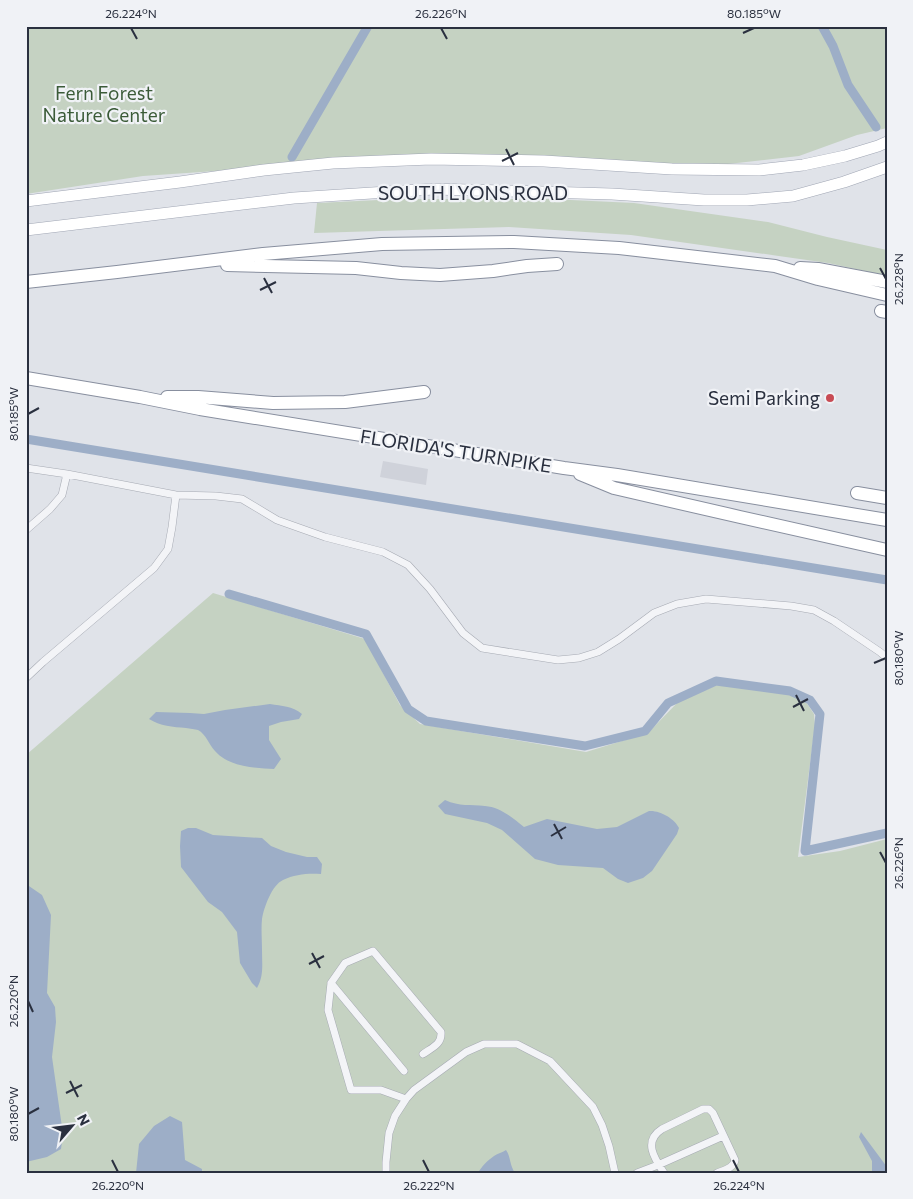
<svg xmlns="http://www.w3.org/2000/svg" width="913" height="1199" viewBox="0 0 913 1199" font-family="Commissioner,sans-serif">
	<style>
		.built { fill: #cfd2da }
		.green { fill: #c5d2c2 }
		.water { fill: #9daec7 }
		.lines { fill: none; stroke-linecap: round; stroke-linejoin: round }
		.canal { stroke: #9daec7; stroke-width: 9 }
		.minor-casing { stroke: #a6aab3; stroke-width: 8 }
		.primary-casing { stroke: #a0a6b4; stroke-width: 12 }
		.motorway-casing { stroke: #888f9f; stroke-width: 14 }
		.minor { stroke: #f3f4f7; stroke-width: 7 }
		.primary { stroke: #fff; stroke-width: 11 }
		.motorway { stroke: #fff; stroke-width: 12 }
		.ticks { fill: none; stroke: #2a303f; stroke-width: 2 }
		.poi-dot { fill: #c84b54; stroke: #f0f2f6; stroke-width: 2 }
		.labels { text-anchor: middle; stroke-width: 4.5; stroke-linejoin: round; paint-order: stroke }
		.park-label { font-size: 19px; fill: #3b5b38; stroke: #f0f2f6 }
		.street-label { font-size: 19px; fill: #2a303f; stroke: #f0f2f6 }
		.poi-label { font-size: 19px; fill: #2a303f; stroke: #f0f2f6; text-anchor: end }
		.neatline { fill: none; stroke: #2a303f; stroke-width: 2 }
		.ticks-label { font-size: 12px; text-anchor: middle; fill: #2a303f }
	</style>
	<rect width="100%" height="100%" fill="#e0e3e9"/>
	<!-- built -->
	<path class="built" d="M383,461L428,469L426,485L380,477Z"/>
	<!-- green -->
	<path class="green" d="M26,26H887V128L857,135L799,156L728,164L544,161L333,163L143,176L26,194Z
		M399,199H550L634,203L768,222L827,237L887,250V276L828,263L631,235L509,227L314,233L317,203Z
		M213,593L365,639L400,705L420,724L586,752L648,733L678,702L717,685L790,694L806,702L814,714L815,725L798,857L840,851L887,839V1173H26V755Z"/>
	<!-- water -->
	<path class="water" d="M270,704C282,706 292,706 302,714L299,719L281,722L269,726V740L281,759L274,769C255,768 229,767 215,751C209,745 206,734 198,730C195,729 190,729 186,728C173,727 160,726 149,719L156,712L190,713L204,714L225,710Z
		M445,800C460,807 470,804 485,806C500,807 513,818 524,827L547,819L597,829L617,827L649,811C660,810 675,819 679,828L677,834L652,871L643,878L628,883L618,879L603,868L558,865L535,859L502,830L487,823L445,814L438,806Z
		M188,828H196L213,835L262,838L271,846L286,852L307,857H317L322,864L321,874C309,873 295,874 283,880C272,885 264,907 262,919C261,929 262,940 262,950C262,964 264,976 257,988L252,983L240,963L237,932L222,912L208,902L181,867L180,846L181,831Z
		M26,884L42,895L51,915L47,993L55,1007L56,1022L52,1057L63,1134L61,1149L47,1157L26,1162Z
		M170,1116L182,1122L185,1160L202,1169V1173H136L139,1144L154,1126Z
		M861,1132L887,1167V1173H872V1161L859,1137Z
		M506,1150C511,1157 509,1164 515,1173H478C481,1167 488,1160 494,1156C498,1153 502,1153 506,1150Z"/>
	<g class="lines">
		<!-- canal -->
		<path class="canal" d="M822,26L833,46L848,85L876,127
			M292,157L368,26
			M26,439L887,580
			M229,594L366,634L408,709L426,721L585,746L645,731L668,703L716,681L790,691L810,700L820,714L805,851L887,833"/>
		<!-- minor casing -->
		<g class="minor-casing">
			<path id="minor" d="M26,468L67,474L176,495L216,496L242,499L277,520L325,537L383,552L408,565L430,589L463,633L482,648L558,660L579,658L598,652L619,639L654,613L677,604L706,599L791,606L814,610L834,621L880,652L887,658
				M26,530L50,509L62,495L67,474
				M26,678L43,662L154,568L168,549L172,527L176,495
				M331,983L404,1071
				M406,1099L381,1090H351L328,1010L331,983L345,963L373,951L441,1032C442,1044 433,1047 423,1054
				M386,1173V1162L389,1133L395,1116L406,1099L414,1090L466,1052L484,1044H517L550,1061L593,1107L602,1125L609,1146L615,1173
				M637,1173L658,1165L723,1136
				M664,1173C654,1158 643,1141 662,1129L703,1109H709L713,1113L735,1160C734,1168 724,1170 717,1173"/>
		</g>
		<!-- primary casing -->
		<g class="primary-casing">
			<path id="primary" d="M26,201L180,182L264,170L333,163L431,159L544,161L672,169L759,170L803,165L845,156L878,146L887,142
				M26,230L294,198L434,189L612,194L704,200H747L793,196L844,182L887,167"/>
		</g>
		<!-- motorway casing -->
		<g class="motorway-casing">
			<path id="motorway" d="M227,265L356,268L401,273L440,275L493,271L527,266L557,264
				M800,268L818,269L887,282
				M26,282L117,272L263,254L382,244L514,242L619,248L775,266L818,279L887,295
				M881,311L887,312
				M26,378L140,397L200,409L564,468L617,475L887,520
				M167,397H198L273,403L345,402L424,392
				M580,474L614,488L740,517L887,550
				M857,493L887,498"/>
		</g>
		<!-- minor -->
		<use href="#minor" class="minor"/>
		<!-- primary -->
		<use href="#primary" class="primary"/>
		<!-- motorway -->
		<use href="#motorway" class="motorway"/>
	</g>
	<!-- ticks -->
	<path class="ticks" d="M131,28L137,39M441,28L447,39M743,33L754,28M506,149L514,165M502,161L518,153M880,268L886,279M264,278L272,293M260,290L276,282M28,414L39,408M874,663L886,658M796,695L804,711M793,707L808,699M554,824L562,839M551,836L566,827M880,852L886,863M312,953L320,968M309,964L324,956M28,1001L33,1012M70,1081L78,1097M66,1093L82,1085M28,1114L39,1108M112,1160L118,1172M423,1160L429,1172M733,1160L739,1172"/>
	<!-- markers -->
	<circle class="poi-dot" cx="830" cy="398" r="5"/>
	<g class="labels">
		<!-- park labels -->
		<g class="park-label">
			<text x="104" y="100">Fern Forest<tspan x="104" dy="22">Nature Center</tspan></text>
		</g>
		<!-- street labels -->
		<g class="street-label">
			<text x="473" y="200">SOUTH LYONS ROAD</text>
			<text transform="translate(456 451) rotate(9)" y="7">FLORIDA'S TURNPIKE</text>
		</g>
		<!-- poi labels -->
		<g class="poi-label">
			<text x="820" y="405">Semi Parking</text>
		</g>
	</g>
	<!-- border -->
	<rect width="913" height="1199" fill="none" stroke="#f0f2f6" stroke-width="55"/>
	<!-- north arrow -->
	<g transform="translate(72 1126) rotate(62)" stroke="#f0f2f6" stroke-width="4" paint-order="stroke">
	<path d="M0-4L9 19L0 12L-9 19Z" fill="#2a303f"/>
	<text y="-8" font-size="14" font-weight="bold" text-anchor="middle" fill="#2a303f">N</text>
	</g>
	<rect x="28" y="28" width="858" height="1144" class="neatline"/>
	<g class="ticks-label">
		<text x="131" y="18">26.224°N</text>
		<text x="441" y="18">26.226°N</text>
		<text x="754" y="18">80.185°W</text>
		<text transform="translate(899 279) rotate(-90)" y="4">26.228°N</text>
		<text transform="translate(14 414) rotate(-90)" y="4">80.185°W</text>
		<text transform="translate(899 658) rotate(-90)" y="4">80.180°W</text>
		<text transform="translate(899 863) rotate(-90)" y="4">26.226°N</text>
		<text transform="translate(14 1001) rotate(-90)" y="4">26.220°N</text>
		<text transform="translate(14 1114) rotate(-90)" y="4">80.180°W</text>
		<text x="118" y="1190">26.220°N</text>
		<text x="429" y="1190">26.222°N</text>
		<text x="739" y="1190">26.224°N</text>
	</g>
</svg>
